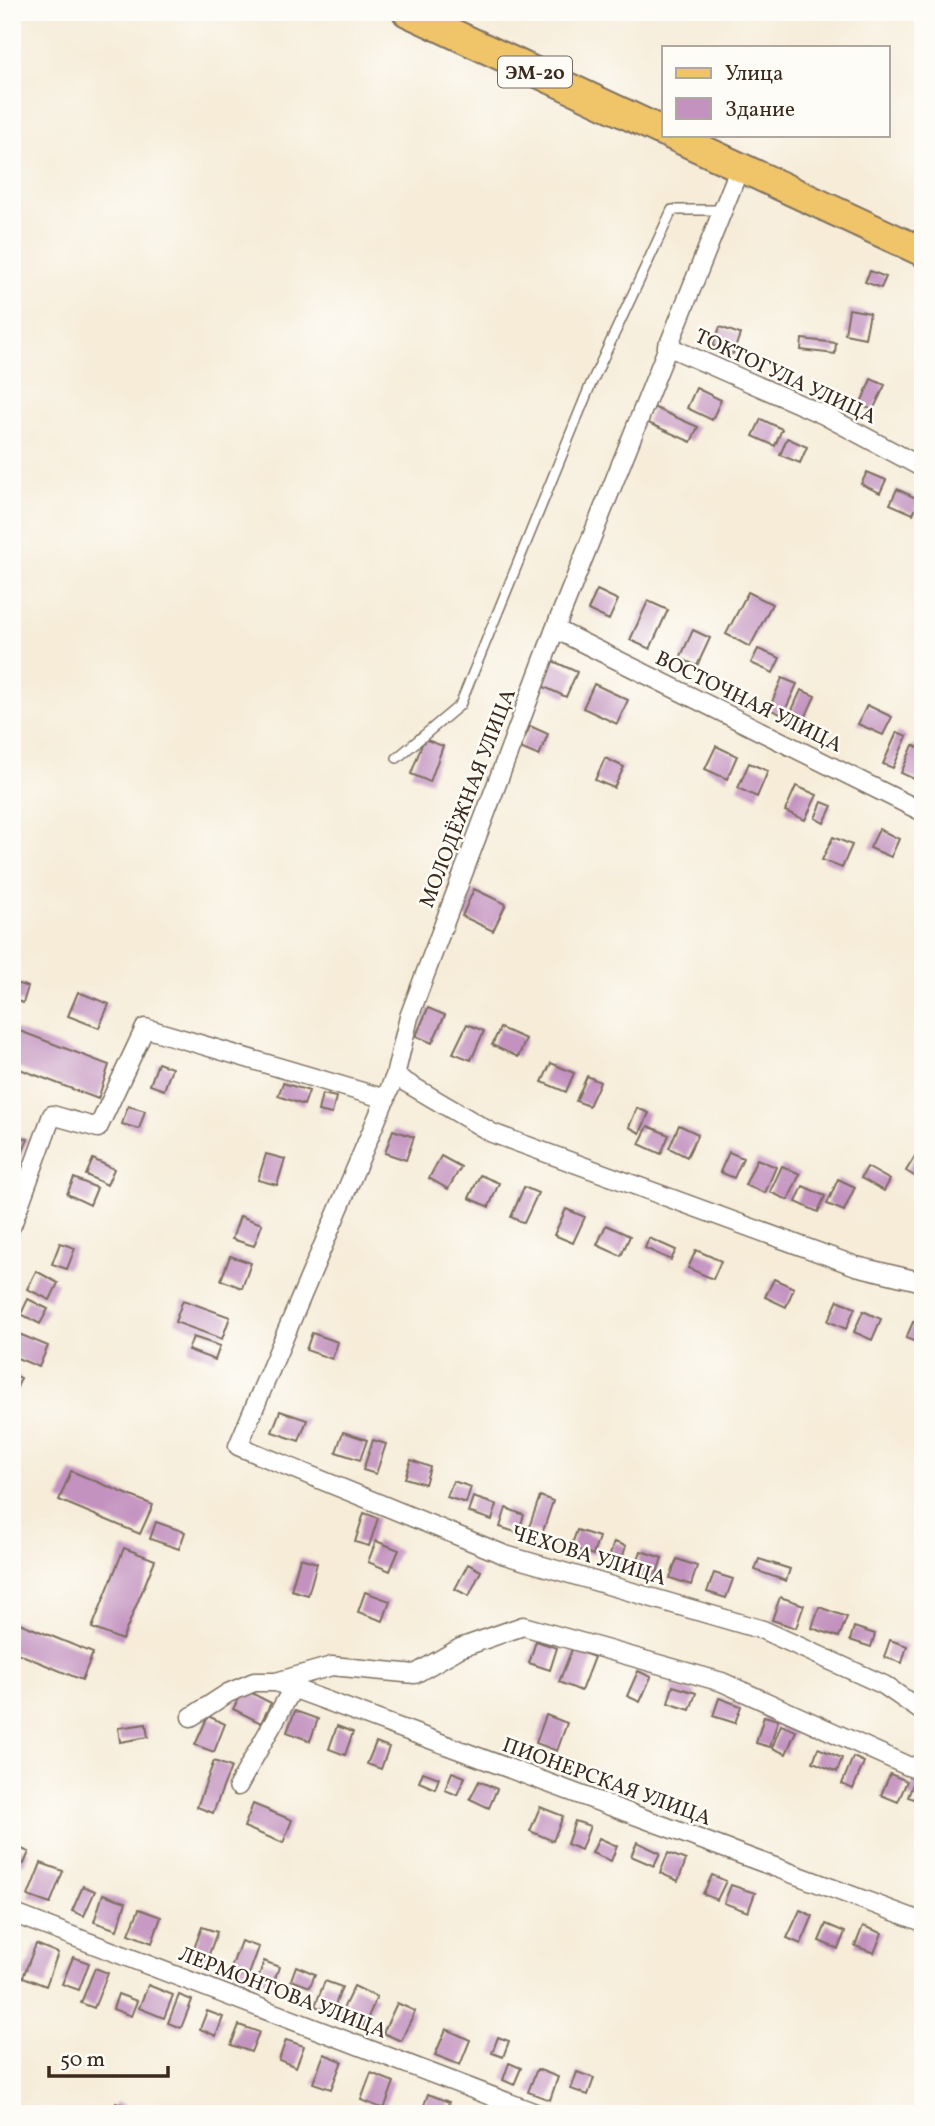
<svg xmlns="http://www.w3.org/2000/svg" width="935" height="2126" viewBox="0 0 935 2126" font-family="Vollkorn,serif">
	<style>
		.building { fill: #c392bf }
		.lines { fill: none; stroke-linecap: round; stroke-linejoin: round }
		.lane-casing { stroke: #7c6e5f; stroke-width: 12 }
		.street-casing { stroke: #7c6e5f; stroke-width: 21 }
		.primary-casing { stroke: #7c6e5f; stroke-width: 32 }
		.lane { stroke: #fff; stroke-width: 9 }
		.street { stroke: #fff; stroke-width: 18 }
		.primary { stroke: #f0c469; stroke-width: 28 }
		.labels { text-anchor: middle; stroke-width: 5; stroke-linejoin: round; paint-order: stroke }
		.shield { fill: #fdfcf7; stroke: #75695f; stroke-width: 2 }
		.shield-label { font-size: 19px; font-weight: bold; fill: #3b2a1e }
		.street-label { font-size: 21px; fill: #3b2a1e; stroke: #fdfcf7 }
	</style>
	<rect width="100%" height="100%" fill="#fdfcf7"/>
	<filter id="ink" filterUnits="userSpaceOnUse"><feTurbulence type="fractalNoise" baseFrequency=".0143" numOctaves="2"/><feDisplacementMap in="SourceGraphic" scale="14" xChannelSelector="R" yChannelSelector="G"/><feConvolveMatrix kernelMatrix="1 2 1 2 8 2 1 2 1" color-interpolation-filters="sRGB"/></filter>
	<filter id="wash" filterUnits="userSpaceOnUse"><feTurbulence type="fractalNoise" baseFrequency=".00686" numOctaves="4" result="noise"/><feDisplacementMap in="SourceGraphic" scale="28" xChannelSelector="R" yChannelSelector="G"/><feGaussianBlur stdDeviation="1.57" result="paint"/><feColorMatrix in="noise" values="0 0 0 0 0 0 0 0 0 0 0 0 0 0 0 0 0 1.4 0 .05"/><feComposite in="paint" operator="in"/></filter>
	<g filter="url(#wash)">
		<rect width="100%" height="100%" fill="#f6ecd8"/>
		<g id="blocks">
			<!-- building -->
			<path class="building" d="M870,271L886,277L881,288L865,282Z
				M849,309L870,313L865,338L845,334Z
				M720,327L740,334L733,354L713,346Z
				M802,339L836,343L835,354L801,350Z
				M871,379L885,385L873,410L860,405Z
				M696,388L721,400L712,420L687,408Z
				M653,407L698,427L691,442L646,422Z
				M761,419L782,429L775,446L753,436Z
				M787,438L807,447L800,463L780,455Z
				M867,472L886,480L880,493L861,484Z
				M897,489L920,500L913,514L890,504Z
				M597,590L618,600L609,620L588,610Z
				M748,592L772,604L750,647L726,634Z
				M648,601L668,610L650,649L630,640Z
				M693,630L710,638L697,666L680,658Z
				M758,649L780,658L773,673L751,663Z
				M553,661L577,672L566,697L542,686Z
				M782,678L797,684L783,715L769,709Z
				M594,684L628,700L617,724L583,708Z
				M801,690L815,696L802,725L788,719Z
				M867,705L892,717L883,735L858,724Z
				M530,726L548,734L539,756L520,748Z
				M897,732L907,736L893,768L883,764Z
				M424,739L443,746L430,782L411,774Z
				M913,745L923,750V783L901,773Z
				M716,746L737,756L727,779L705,769Z
				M605,758L624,767L614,788L595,780Z
				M749,763L768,771L757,797L738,788Z
				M796,786L817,795L805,820L785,811Z
				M822,802L832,806L824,823L815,818Z
				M879,829L899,839L891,857L870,848Z
				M833,837L852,845L842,868L822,860Z
				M474,889L506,904L493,931L462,916Z
				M12,982L28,987L23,1003L12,999Z
				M78,992L109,1004L99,1028L68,1016Z
				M428,1008L445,1015L432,1043L416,1036Z
				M467,1024L484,1031L471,1060L453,1053Z
				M12,1028L109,1065L98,1099L12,1066Z
				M500,1028L526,1039L518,1057L492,1045Z
				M158,1063L172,1068L164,1090L150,1085Z
				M551,1063L574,1073L566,1092L542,1082Z
				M587,1076L600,1082L589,1106L576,1101Z
				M283,1083L309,1091L304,1105L278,1096Z
				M322,1094L336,1097L332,1114L318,1111Z
				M128,1106L145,1111L139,1129L122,1124Z
				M637,1108L649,1113L640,1133L629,1127Z
				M679,1125L698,1134L687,1157L669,1148Z
				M648,1126L669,1135L661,1154L639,1144Z
				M393,1130L414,1137L406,1160L385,1153Z
				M12,1133L28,1139L14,1172H12Z
				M923,1143V1166L916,1177L906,1171Z
				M729,1152L743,1158L734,1178L720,1172Z
				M266,1154L285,1159L277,1185L258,1180Z
				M441,1156L461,1167L448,1189L429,1178Z
				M93,1159L114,1169L107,1185L86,1175Z
				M757,1159L776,1167L765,1193L745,1185Z
				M782,1166L800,1174L788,1200L770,1192Z
				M867,1167L890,1180L884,1191L861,1178Z
				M480,1175L499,1183L489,1207L469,1198Z
				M74,1178L97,1188L90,1205L67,1194Z
				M838,1179L855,1187L844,1211L827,1204Z
				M803,1186L825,1196L818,1212L796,1202Z
				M524,1187L538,1193L524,1223L511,1217Z
				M566,1209L585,1217L573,1243L554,1235Z
				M240,1216L262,1224L254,1246L232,1239Z
				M606,1225L630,1236L621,1256L597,1245Z
				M649,1238L676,1250L671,1260L645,1248Z
				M60,1243L75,1248L67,1269L52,1264Z
				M696,1250L721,1261L713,1279L688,1268Z
				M230,1256L251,1263L242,1288L221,1280Z
				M36,1271L58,1283L50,1300L27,1289Z
				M774,1279L794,1288L786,1307L765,1297Z
				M28,1299L48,1309L40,1324L21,1314Z
				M183,1300L230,1317L222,1339L175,1322Z
				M838,1300L855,1308L846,1329L828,1321Z
				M863,1311L881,1319L872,1340L854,1332Z
				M913,1322L923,1326V1345L906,1338Z
				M12,1331L48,1346L39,1367L12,1356Z
				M312,1333L338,1342L332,1359L306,1350Z
				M193,1337L220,1346L215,1360L188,1350Z
				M12,1374L21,1378L12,1399Z
				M280,1411L307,1420L299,1441L272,1432Z
				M343,1432L367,1440L360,1460L336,1452Z
				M373,1440L386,1444L376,1474L363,1470Z
				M411,1460L430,1467L425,1484L405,1478Z
				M71,1471L153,1505L140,1534L59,1500Z
				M453,1481L471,1487L466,1503L447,1497Z
				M540,1496L553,1501L542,1534L528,1530Z
				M473,1497L497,1505L492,1520L468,1512Z
				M506,1508L524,1515L518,1533L500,1527Z
				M364,1513L378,1518L369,1546L355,1542Z
				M156,1522L185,1532L179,1549L150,1539Z
				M577,1530L599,1537L593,1555L571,1547Z
				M376,1541L399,1550L390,1571L368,1562Z
				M614,1542L626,1546L620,1565L608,1561Z
				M124,1548L155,1560L122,1640L92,1628Z
				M641,1551L662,1558L655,1579L634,1571Z
				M300,1558L317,1563L308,1595L291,1590Z
				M677,1559L697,1566L691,1585L670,1578Z
				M759,1559L790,1569L786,1581L755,1570Z
				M468,1564L481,1571L469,1596L455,1589Z
				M714,1573L733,1579L726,1598L707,1592Z
				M365,1592L390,1601L383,1621L358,1612Z
				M780,1597L804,1605L796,1628L772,1620Z
				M819,1607L847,1617L839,1637L812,1628Z
				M12,1620L93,1653L82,1680L12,1651Z
				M854,1627L875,1634L871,1647L850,1640Z
				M890,1640L907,1646L902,1663L884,1657Z
				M536,1641L557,1648L550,1670L529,1663Z
				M572,1649L594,1657L581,1691L559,1682Z
				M638,1671L651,1677L640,1702L627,1696Z
				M673,1686L696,1693L690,1710L668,1703Z
				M244,1689L271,1703L261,1723L233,1709Z
				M719,1698L741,1706L735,1723L713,1716Z
				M295,1711L318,1719L310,1741L287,1732Z
				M546,1715L567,1723L557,1751L536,1743Z
				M208,1716L225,1724L214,1752L195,1745Z
				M764,1716L778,1720L770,1747L756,1743Z
				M146,1724L148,1737L120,1742L118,1728Z
				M781,1725L796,1731L786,1754L772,1748Z
				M337,1726L353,1732L345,1755L329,1749Z
				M376,1742L389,1747L381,1769L367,1764Z
				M818,1748L842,1758L837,1772L813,1762Z
				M853,1757L864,1762L853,1789L842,1784Z
				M214,1761L231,1767L213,1813L197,1807Z
				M423,1772L439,1778L435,1789L419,1782Z
				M452,1772L465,1777L457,1795L445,1790Z
				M890,1774L907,1781L898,1802L881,1795Z
				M915,1779L923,1782V1802L908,1797Z
				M479,1781L497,1789L489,1808L470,1799Z
				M253,1804L292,1820L283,1843L244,1827Z
				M540,1807L563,1816L553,1841L530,1831Z
				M575,1821L590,1826L581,1850L567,1844Z
				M599,1838L617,1846L611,1861L592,1853Z
				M637,1842L660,1853L654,1866L631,1856Z
				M12,1845L29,1852L24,1864L12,1859Z
				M668,1853L686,1860L678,1881L660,1873Z
				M41,1863L63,1871L50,1904L28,1896Z
				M712,1875L726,1881L717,1900L703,1894Z
				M731,1885L755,1893L748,1912L724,1903Z
				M83,1886L95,1891L84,1916L72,1911Z
				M103,1894L126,1902L117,1930L94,1922Z
				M139,1909L161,1917L152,1943L129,1934Z
				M800,1910L813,1916L801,1944L787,1938Z
				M826,1924L845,1932L838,1949L819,1941Z
				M863,1926L882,1933L874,1953L855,1946Z
				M202,1927L217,1932L207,1960L192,1954Z
				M241,1941L259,1947L248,1977L230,1971Z
				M36,1944L58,1953L46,1986L23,1977Z
				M73,1957L89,1963L79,1990L62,1984Z
				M264,1961L279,1967L273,1984L258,1979Z
				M296,1966L315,1974L310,1987L291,1980Z
				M95,1968L108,1973L94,2008L81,2003Z
				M325,1981L342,1987L332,2013L315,2006Z
				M148,1985L173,1995L164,2018L139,2008Z
				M354,1986L377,1997L364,2026L340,2015Z
				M118,1994L137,2001L131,2016L113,2009Z
				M179,1995L192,2000L181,2028L168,2023Z
				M397,2003L415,2011L401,2041L383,2033Z
				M207,2011L223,2017L216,2036L200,2029Z
				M239,2025L259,2032L251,2052L231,2045Z
				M446,2029L470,2040L460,2065L435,2055Z
				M498,2037L509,2041L503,2057L492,2053Z
				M286,2040L304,2046L296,2067L279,2060Z
				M324,2054L342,2061L331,2089L313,2083Z
				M509,2063L521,2068L514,2085L503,2080Z
				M537,2069L558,2077L550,2100L528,2092Z
				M577,2072L594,2078L588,2095L571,2089Z
				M371,2073L394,2082L384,2109L361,2100Z
				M428,2094L449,2102L445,2114H421Z
				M116,2102L139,2111L137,2114H111Z
				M639,2108L654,2113V2114H637Z"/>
		</g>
	</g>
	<g filter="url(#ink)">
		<use href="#blocks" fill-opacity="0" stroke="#7c6e5f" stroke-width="2"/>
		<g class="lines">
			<!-- lane casing -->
			<g class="lane-casing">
				<path id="lane" d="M397,758L460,705L590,386L672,210H722"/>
			</g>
			<!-- street casing -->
			<g class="street-casing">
				<path id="street" d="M740,167L555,629L409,1017L395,1076L238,1446L505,1555L763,1630L884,1685L923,1712
					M667,346L824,415L923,468
					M555,629L923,812
					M395,1076L492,1133L856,1266L923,1282
					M12,1225L52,1115L98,1128L145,1028L386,1099
					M276,1682L923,1922
					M191,1717L228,1693L254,1682H276L332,1666L415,1674L460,1648L523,1626L722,1682L910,1767L923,1764
					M238,1786L293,1688
					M12,1913L538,2114"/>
			</g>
			<!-- primary casing -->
			<g class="primary-casing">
				<path id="primary" d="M407,12L664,132
					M671,135L923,252"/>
			</g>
			<!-- lane -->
			<use href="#lane" class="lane"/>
			<!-- street -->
			<use href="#street" class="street"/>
			<!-- primary -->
			<use href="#primary" class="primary"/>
		</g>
	</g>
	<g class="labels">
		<!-- shield labels -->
		<rect class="shield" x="498" y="56.5" width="74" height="31" rx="5"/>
		<g class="shield-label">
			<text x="535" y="79">ЭМ-20</text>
		</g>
		<!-- street labels -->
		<g class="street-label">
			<text transform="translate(786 376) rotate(25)" y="7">ТОКТОГУЛА УЛИЦА</text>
			<text transform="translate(749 701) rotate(26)" y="7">ВОСТОЧНАЯ УЛИЦА</text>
			<text transform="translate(467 798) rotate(-69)" y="7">МОЛОДЁЖНАЯ УЛИЦА</text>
			<text transform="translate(589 1555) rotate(17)" y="7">ЧЕХОВА УЛИЦА</text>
			<text transform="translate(607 1781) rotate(20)" y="7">ПИОНЕРСКАЯ УЛИЦА</text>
			<text transform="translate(283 1992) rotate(21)" y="7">ЛЕРМОНТОВА УЛИЦА</text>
		</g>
	</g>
	<!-- margin -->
	<rect width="935" height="2126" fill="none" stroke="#fdfcf7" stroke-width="42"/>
	<!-- legend -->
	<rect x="662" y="46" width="228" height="91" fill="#fdfcf7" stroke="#afa8a0" stroke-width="2"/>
	<rect x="676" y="68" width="35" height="10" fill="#f0c469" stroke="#afa8a0" stroke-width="2"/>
	<text x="725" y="80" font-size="21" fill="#3b2a1e">Улица</text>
	<rect x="676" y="98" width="35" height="21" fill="#c392bf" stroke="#afa8a0" stroke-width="2"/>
	<text x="725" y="116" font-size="21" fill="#3b2a1e">Здание</text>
	<!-- scale -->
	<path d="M49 2066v10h119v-10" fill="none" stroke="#3b2a1e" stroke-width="3.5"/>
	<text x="60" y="2066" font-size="21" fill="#3b2a1e" stroke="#fdfcf7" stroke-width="5" paint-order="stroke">50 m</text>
</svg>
